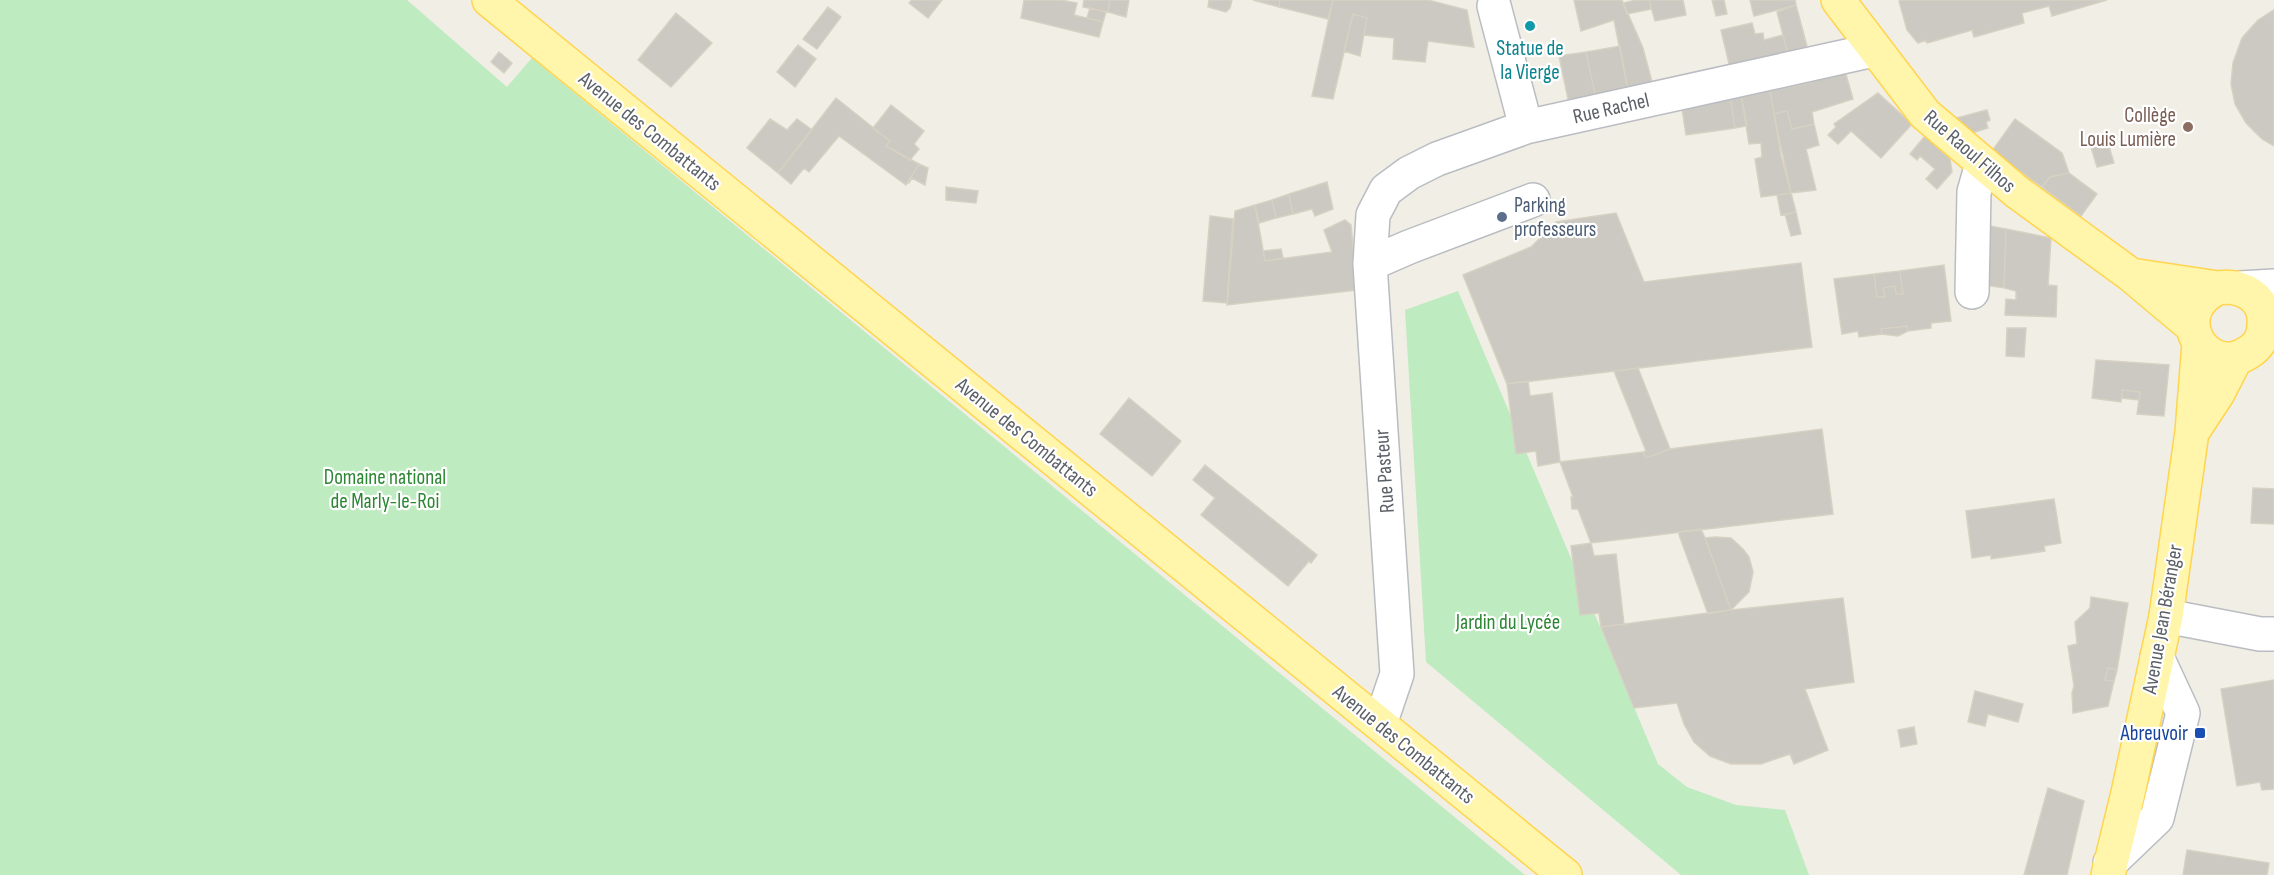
<svg xmlns="http://www.w3.org/2000/svg" width="2274" height="875" viewBox="0 0 2274 875" font-family="'Sofia Sans Condensed',sans-serif">
	<style>
		.green { fill: #bfebc1 }
		.building { fill: #ccc8c2; stroke: #d6d1c2; stroke-width: 1.5 }
		.lines { fill: none; stroke-linecap: round; stroke-linejoin: round }
		.minor-casing { stroke: #b9bdc2; stroke-width: 36 }
		.major-casing { stroke: #ffd54f; stroke-width: 36 }
		.minor { stroke: #fff; stroke-width: 33 }
		.major { stroke: #fff5ab; stroke-width: 33 }
		.culture-dot { fill: #0f9aa8; stroke: #fff; stroke-width: 2 }
		.education-dot { fill: #8d6e63; stroke: #fff; stroke-width: 2 }
		.service-dot { fill: #5c6f8a; stroke: #fff; stroke-width: 2 }
		.transit-dot { fill: #1a4fb4; stroke: #fff; stroke-width: 2 }
		.labels { text-anchor: middle; stroke-width: 4.5; stroke-linejoin: round; paint-order: stroke }
		.culture-label { font-size: 21px; fill: #0d838f; stroke: #fff }
		.street-label { font-size: 21px; fill: #5c6167; stroke: #fff }
		.education-label { font-size: 21px; fill: #785e54; stroke: #fff; text-anchor: end }
		.service-label { font-size: 21px; fill: #4e5e75; stroke: #fff; text-anchor: start }
		.park-label { font-size: 21px; fill: #2c8733; stroke: #fff }
		.transit-label { font-size: 21px; fill: #164399; stroke: #fff; text-anchor: end }
	</style>
	<rect width="100%" height="100%" fill="#f1eee5"/>
	<!-- green -->
	<path class="green" d="M0,0H407L507,87L532,58L1525,875H0Z
		M1458,291L1658,764L1687,787L1736,805L1785,810L1809,875H1681L1426,662L1405,310Z"/>
	<!-- building -->
	<path class="building" d="M912,0H942L928,18L909,3Z
		M1024,0H1061L1077,3L1074,15L1103,22L1099,37L1021,18Z
		M1084,0H1110L1108,12L1083,7Z
		M1110,0H1129L1126,17L1108,12Z
		M1209,0H1232L1230,8L1226,12L1208,7Z
		M1253,0H1280L1279,7Z
		M1280,0H1333L1328,19L1279,7Z
		M1333,0H1428L1467,10L1474,47L1428,41L1425,62L1393,59L1394,38L1364,35L1367,18L1353,14L1333,99L1312,96Z
		M1574,0H1622L1643,48L1652,82L1628,91L1614,20L1581,31Z
		M1636,0H1649L1652,9L1627,14L1623,3Z
		M1649,0H1683L1686,15L1655,21Z
		M1712,0H1724L1727,14L1716,16Z
		M1750,0H1795L1796,5L1754,16Z
		M1903,0H2107L2052,16L2049,6L2022,13L2024,23L1974,37L1972,30L1927,43L1926,40L1918,43L1907,30L1899,1Z
		M1796,5L1808,50L1788,54L1777,12Z
		M828,7L841,17L817,49L803,39Z
		M1090,8L1106,12L1103,22L1087,18Z
		M2274,10V146L2262,139L2246,123L2235,104L2231,84L2233,63L2242,38L2258,20Z
		M676,13L712,43L671,87L638,60Z
		M1353,14L1367,18L1360,56L1344,51Z
		M1752,23L1755,34L1763,33L1764,40L1783,35L1788,54L1730,68L1721,30Z
		M798,45L816,59L795,87L777,72Z
		M1620,46L1628,91L1596,99L1586,52Z
		M499,52L512,63L504,73L491,62Z
		M1586,52L1596,99L1569,104L1559,56Z
		M1845,71L1853,99L1812,112L1814,124L1792,129L1787,111L1774,114L1770,90L1805,84Z
		M1770,90L1781,156L1791,193L1761,197L1755,159L1762,157L1761,143L1749,144L1741,94Z
		M1878,93L1912,124L1881,158L1851,131L1838,144L1828,135L1836,127L1834,124Z
		M1741,94L1747,126L1735,128L1730,95Z
		M1730,95L1735,128L1686,135L1681,102Z
		M836,98L890,141L886,146L919,164L906,185L839,136L809,172L804,168L791,184L778,173Z
		M891,105L924,131L914,144L919,149L910,160L886,146L890,141L873,128Z
		M1987,110L1990,120L1986,122L1988,128L1972,133L1957,118Z
		M1787,111L1792,129L1814,124L1819,145L1806,149L1816,190L1791,193L1774,114Z
		M770,119L787,130L797,119L812,130L778,173L747,148Z
		M2015,119L2062,153L2069,173L2050,177L2042,187L1992,151Z
		M1925,136L1950,159L1952,172L1937,189L1926,179L1935,169L1920,156L1917,160L1910,154Z
		M2108,143L2114,163L2097,167L2091,147Z
		M919,164L928,168L925,185L912,178L909,183H907Z
		M2069,173L2097,194L2081,216L2042,187L2050,177Z
		M1327,182L1333,209L1315,216L1312,209L1293,214L1289,194Z
		M946,187L978,191L976,203L946,200Z
		M1791,193L1796,212L1781,215L1777,195Z
		M1289,194L1293,214L1276,218L1272,200Z
		M1272,200L1276,218L1259,223L1255,205Z
		M1255,205L1265,261L1332,252L1324,230L1345,220L1351,225L1357,290L1227,305L1235,211Z
		M1796,212L1801,234L1791,236L1785,214Z
		M1616,213L1644,282L1801,263L1812,347L1507,384L1463,275L1531,247L1556,222Z
		M1210,216L1233,219L1227,303L1203,301Z
		M1980,224L2006,229L2004,288L1979,284Z
		M2006,229L2051,238L2048,285L2057,286L2056,317L2005,315L2006,299L2016,300V291L2004,288Z
		M1281,249L1283,258L1265,261L1263,251Z
		M1944,265L1951,321L1931,323V328L1908,331L1907,326L1881,329L1882,334L1859,337L1858,331L1842,334L1834,279L1874,274L1877,297H1885L1883,288L1895,286L1896,294H1903L1900,271Z
		M1900,271L1903,294H1896L1895,286L1883,288L1885,297H1877L1874,274Z
		M1907,326L1908,331L1898,336L1882,334L1881,329Z
		M2007,328H2026L2024,357L2006,356Z
		M2096,360L2169,365L2164,416L2137,414L2140,392L2122,390L2121,402L2092,398Z
		M1638,368L1670,449L1646,458L1643,452L1646,451L1614,371Z
		M1528,381L1530,396L1552,393L1560,462L1538,466L1536,451L1516,454L1507,384Z
		M2122,390L2140,392L2139,400L2122,398Z
		M1129,398L1181,441L1152,476L1100,434Z
		M1822,429L1833,514L1591,543L1578,509H1572L1571,497H1573L1560,462L1643,452L1646,458L1670,449Z
		M1205,465L1317,555L1311,563L1309,561L1288,586L1201,515L1215,498L1193,480Z
		M2253,488L2274,489V524L2251,523Z
		M2054,499L2061,543L2044,546L2045,551L1991,559V555L1972,558L1966,511Z
		M1701,529L1705,538L1731,610L1708,614L1678,532Z
		M1715,537L1731,538L1743,549L1749,557L1753,572L1749,592L1731,610L1705,538Z
		M1591,543L1594,556L1616,554L1624,624L1601,627L1599,613L1580,615L1571,546Z
		M2091,597L2128,603L2117,670L2108,668L2105,680L2114,681L2108,706L2073,713L2072,693L2074,686L2068,646L2077,644L2075,622L2090,608Z
		M1843,598L1854,682L1805,689L1828,750L1794,764L1790,754L1761,764H1731L1710,756L1694,742L1684,724L1677,703L1634,708L1601,627L1731,610Z
		M2108,668L2117,670L2114,681L2105,680Z
		M2274,680V789L2262,790L2260,782L2237,786L2221,689Z
		M1975,691L2023,704L2018,722L1988,714L1985,726L1968,722Z
		M1914,727L1917,744L1901,747L1898,730Z
		M2048,788L2084,801L2067,875H2024Z
		M2187,850L2269,863L2267,875H2183Z"/>
	<g class="lines">
		<!-- minor casing -->
		<g class="minor-casing">
			<path id="minor" d="M1494,6L1526,127
				M1370,264L1409,247L1533,200
				M2240,288L2274,286
				M1972,292L1974,192L1982,164
				M2166,616L2260,634H2274
				M1380,724L1397,674L1370,264L1373,215L1386,190L1409,173L1437,159L1526,127L1874,50
				M2110,863L2157,818L2183,713L2157,657"/>
		</g>
		<!-- major casing -->
		<g class="major-casing">
			<path id="major" d="M489,0L1565,875
				M1838,0L1925,114L2017,192L2131,275L2193,327
				M2131,275L2218,288C2242,284 2267,298 2264,325C2264,336 2259,346 2249,352C2206,381 2165,312 2218,288
				M2195,428L2218,393L2236,358
				M2108,875L2128,793L2166,616L2192,432L2199,343"/>
		</g>
		<!-- minor -->
		<use href="#minor" class="minor"/>
		<!-- major -->
		<use href="#major" class="major"/>
	</g>
	<!-- markers -->
	<circle class="culture-dot" cx="1530" cy="26" r="6"/>
	<circle class="education-dot" cx="2188" cy="127" r="6"/>
	<circle class="service-dot" cx="1502" cy="217" r="6"/>
	<rect class="transit-dot" x="2194" y="727" width="12" height="12" rx="3"/>
	<g class="labels">
		<!-- culture labels -->
		<g class="culture-label">
			<text x="1530" y="55">Statue de<tspan x="1530" dy="24">la Vierge</tspan></text>
		</g>
		<!-- street labels -->
		<g class="street-label">
			<text transform="translate(1611 108) rotate(-13)" y="7">Rue Rachel</text>
			<text transform="translate(650 131) rotate(39)" y="7">Avenue des Combattants</text>
			<text transform="translate(1970 151) rotate(41)" y="7">Rue Raoul Filhos</text>
			<text transform="translate(1027 437) rotate(39)" y="7">Avenue des Combattants</text>
			<text transform="translate(1384 471) rotate(-94)" y="7">Rue Pasteur</text>
			<text transform="translate(2162 619) rotate(-80)" y="7">Avenue Jean Béranger</text>
			<text transform="translate(1404 744) rotate(39)" y="7">Avenue des Combattants</text>
		</g>
		<!-- education labels -->
		<g class="education-label">
			<text x="2176" y="122">Collège<tspan x="2176" dy="24">Louis Lumière</tspan></text>
		</g>
		<!-- service labels -->
		<g class="service-label">
			<text x="1514" y="212">Parking<tspan x="1514" dy="24">professeurs</tspan></text>
		</g>
		<!-- park labels -->
		<g class="park-label">
			<text x="385" y="484">Domaine national<tspan x="385" dy="24">de Marly-le-Roi</tspan></text>
			<text x="1508" y="629">Jardin du Lycée</text>
		</g>
		<!-- transit labels -->
		<g class="transit-label">
			<text x="2188" y="740">Abreuvoir</text>
		</g>
	</g>
</svg>
